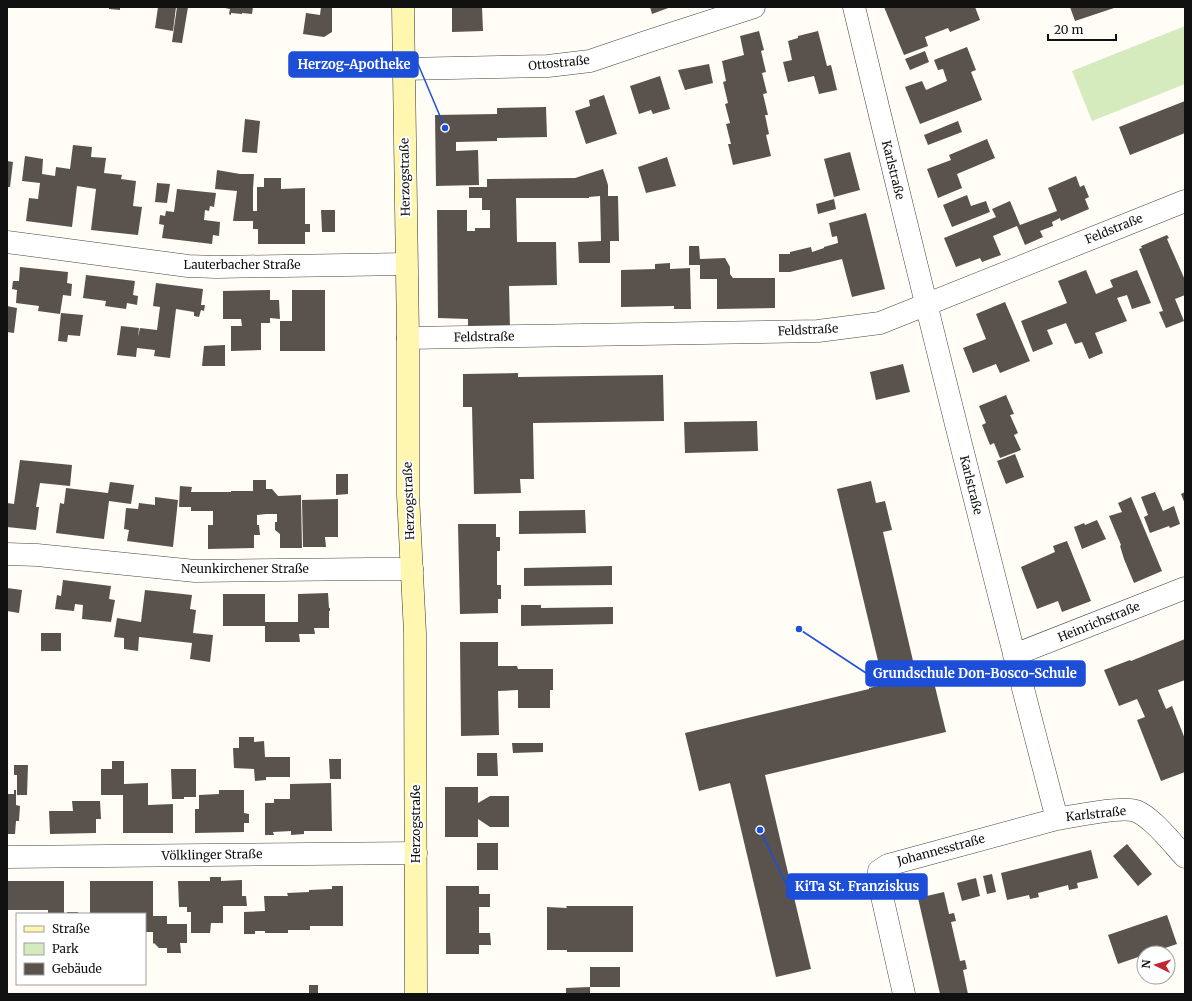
<svg xmlns="http://www.w3.org/2000/svg" width="1192" height="1001" viewBox="0 0 1192 1001" font-family="Merriweather,serif">
	<style>
		.green { fill: #d5ebbd }
		.building { fill: #5a524d }
		.lines { fill: none; stroke-linecap: round; stroke-linejoin: round }
		.street-casing { stroke: #444; stroke-width: 23 }
		.secondary-casing { stroke: #333; stroke-width: 23 }
		.street { stroke: #fff; stroke-width: 22 }
		.secondary { stroke: #fff6b0; stroke-width: 22 }
		.labels { text-anchor: middle; stroke-width: 4; stroke-linejoin: round; paint-order: stroke }
		.street-label { font-size: 12px; fill: #111; stroke: #fff }
		.leader { fill: none; stroke: #1d4ed8; stroke-width: 1.5 }
		.callout-dot { fill: #1d4ed8; stroke: #fff; stroke-width: 1.5 }
		.callout { fill: #1d4ed8; stroke: #1d4ed8; stroke-width: 1.5 }
		.callout-label { font-size: 13px; text-anchor: middle; font-weight: bold; fill: #fff }
	</style>
	<rect width="100%" height="100%" fill="#fffdf5"/>
	<!-- green -->
	<path class="green" d="M1185,26V84L1092,121L1072,71Z"/>
	<!-- building -->
	<path class="building" d="M109,7H120V10L109,9Z
		M158,7H176L173,31L155,28Z
		M177,7H188L182,43L172,42Z
		M225,7H253L252,14L242,13V14L231,13V15L229,14L230,9L225,8Z
		M321,7H332V32L324,37L303,34L306,13L320,15Z
		M452,7H482L483,31L452,32Z
		M650,7H671L652,14Z
		M884,7H913V8L916,7H975L980,20L950,32L948,28L925,37L928,46L904,55Z
		M1070,7H1117L1075,21Z
		M759,31L764,50L761,51L766,72L762,73L767,93L763,94L768,115H765L769,134L766,135L771,156L733,165L728,144H731L726,124L730,123L725,104L728,103L723,82L726,81L722,61L744,55L740,36Z
		M818,31L827,66L831,65L837,90L819,94L814,76L788,82L783,62L792,60L788,41L798,38V36Z
		M967,47L976,70L971,72L982,100L920,124L905,87L922,81L926,90L947,81L943,69L938,70L934,60Z
		M925,51L929,62L910,70L905,59Z
		M709,64L713,83L685,90L678,70Z
		M660,76L670,109L653,114L651,110L639,114L630,86Z
		M604,95L617,134L586,144L575,111L590,106L589,100Z
		M1185,101V133L1130,155L1119,127Z
		M546,107L547,137L497,138V141L456,142V151L478,150L479,185L436,186L435,115L497,114V108Z
		M245,119L260,121L257,153L242,152Z
		M958,121L962,132L928,145L924,135Z
		M987,139L995,158L957,174L962,188L938,198L927,169L951,160L949,155Z
		M73,145L92,147L91,157L106,158L104,173L122,175L121,179L136,181L133,206L142,207L138,235L91,230L96,189L77,186L72,227L26,221L29,198L38,199L40,183L22,181L25,156L43,159L42,174L55,176L56,167L70,169Z
		M850,152L860,190L834,197L824,159Z
		M667,157L676,186L646,193L638,167Z
		M7,161L13,162L10,187H7Z
		M603,169L608,185V196H618L619,241H610V263H579L578,242L601,241L600,196L589,197V198H516L517,242H556L557,285L509,286L510,329H468V319L438,318L437,210H467V231H475V228H490V210H482V198H469V187H487V179L575,178Z
		M217,170L240,174H254L253,189V211H257V187H264V178H281V189L305,188V224H310V232H305V244H258V229H253V221H233L237,191L215,189Z
		M1076,176L1080,187L1084,185L1089,197L1085,199L1089,209L1061,221L1060,218L1052,222L1053,226L1040,231L1043,237L1025,245L1017,226L993,236L1001,255L982,262L980,258L956,267L944,238L996,217L992,209L1010,201L1020,225L1057,211L1048,188Z
		M157,183L170,184L167,203L155,202Z
		M177,189L216,193L214,207L210,206L209,211L205,210L204,220L220,222L219,236L213,235L212,244L162,238L164,225L159,224L160,215L165,216L166,211L174,212Z
		M967,195L971,206L986,201L990,212L952,227L943,205Z
		M834,199L836,209L818,214L816,204Z
		M321,210H335V232H322Z
		M866,213L885,289L852,297L842,259L790,272H779V254H790V252L811,247L812,252L824,248V247L838,243L837,236L832,237L829,223Z
		M1167,235L1169,238L1167,239L1185,280V295L1175,299L1184,321L1166,328L1159,312L1163,311L1139,249L1142,248L1141,246Z
		M689,246H699L700,259L725,258L730,267V274L733,278H775V308L717,309V279H700V265H689Z
		M670,263V269L690,268L691,309H674V306L621,307V270L655,269V264Z
		M20,267L68,272L67,283L72,284L71,296L63,295L60,314L38,311L39,306L16,303L17,290L12,289L13,281H19Z
		M1086,270L1096,294L1113,287L1110,280L1137,270L1151,303L1132,309L1127,295L1117,298L1127,321L1095,333L1103,353L1089,359L1082,342L1075,344L1066,323L1047,330L1053,344L1033,352L1021,321L1067,303L1058,281Z
		M86,275L135,281L133,295L138,296L137,305L127,303L126,309L105,306L106,301L83,298Z
		M156,283L203,289L201,305H205L204,311L201,310L199,317L194,316V312L176,309L170,358L154,356L155,350L137,348L136,357L117,355L121,326L139,328L138,337L140,328L157,330L160,307L153,306Z
		M270,290V300H279L280,319L270,318V323H261V350L231,351V326H242L241,319H223V291Z
		M292,290H325V351H280V321H292Z
		M1005,302L1030,361L1000,373L996,364L973,373L963,348L986,339L976,314Z
		M7,306L17,308L14,333L7,332Z
		M61,313L83,315L80,336L68,335L67,342L58,341Z
		M225,345V366H202L204,346Z
		M903,364L910,392L876,400L870,372Z
		M518,373V377L663,375L664,421L533,423L534,479H520L521,493L474,494L472,407H463V374Z
		M1006,395L1014,414L1010,415L1018,433L1014,435L1021,450L1000,458L994,443L990,445L982,425L986,423L979,406Z
		M757,421L758,451L685,453L684,422Z
		M1015,454L1024,477L1006,484L997,461Z
		M20,460L72,465L70,486L40,483L36,507H39L36,530L7,527V503L14,504Z
		M336,474H348V494L336,495Z
		M253,480H266V489H272L278,496L301,495L302,548H280V534L275,530V522H277V514H266L257,515V525H259L260,535H254V548L208,549V525H213V511H191V507H179L180,486L192,487L191,492H231V491H253Z
		M871,481L876,503L885,501L892,530L883,532L917,678L932,674L946,732L765,775L789,877L793,876L796,892L793,893L811,969L776,977L730,783L699,791L685,733L869,689V688L882,685L883,686H884L837,489Z
		M110,482L134,485L131,504L109,501L104,539L56,533L60,503L64,504L66,488L108,493Z
		M1155,492L1163,511L1174,506L1180,524L1170,528L1169,526L1150,533L1144,517L1148,515L1141,497Z
		M1185,492V504L1181,494Z
		M155,497L178,500L173,547L127,541L129,530L124,529L126,508L138,509L139,503L155,505Z
		M1131,497L1162,571L1134,583L1124,559L1120,546L1121,545L1109,516L1122,512L1118,503Z
		M338,499V537H325L326,547H303L302,500Z
		M585,510L586,533L519,534V511Z
		M1097,520L1106,539L1082,549L1074,527L1084,523L1085,525Z
		M458,524H496V537H500V551H497V585H501V599H498V613L460,614Z
		M1067,541L1091,601L1062,612L1058,601L1037,609L1021,567L1055,552L1053,546Z
		M612,566V585L524,586V568Z
		M63,580L111,586L109,599L115,600L111,622L82,619L83,605L75,604L74,611L55,609L57,595L61,596Z
		M7,588L22,590L19,613L7,611Z
		M145,590L192,595L190,609L196,610L193,633L213,635L210,662L190,659L192,643L139,637L138,651L124,649V638L114,637L117,618L141,622Z
		M328,593L329,608H330V611H329V628H314L315,634H299L300,642H265V626H223V594H265V622H298V594Z
		M521,605H541V608L613,607V624L521,626Z
		M41,633H61V651H41Z
		M1185,639V680L1158,690L1166,709L1172,706L1185,739V772L1161,781L1137,720L1145,717L1137,699L1119,706L1104,670L1130,660L1131,661Z
		M460,642H498V666H517L518,669H553V690H550V708H518V690L498,691L499,735L461,736Z
		M239,737H254V742L264,741L265,757H290V777H266V780L255,781L254,769L234,768L233,748H239Z
		M512,743H543V752L513,753Z
		M477,753H497L498,776H477Z
		M329,759H341V779H330Z
		M112,761H124V784L148,783V805L173,804V833H123V795H101V769H112Z
		M14,765H28L27,795H17V775H14Z
		M171,769H196V797H184V799H172Z
		M331,783L332,831H304V834L291,835V831L273,832L274,835H265V803H274V799H290V784Z
		M445,787H478V803L490,796H509V827H490L478,819V837H445Z
		M14,790H16V805L20,806L19,821H16L15,834H7V794H14Z
		M219,790H244V813L249,814V823H244V832L195,833V809H199V795L219,794Z
		M72,801H100L101,819H96V833L50,834L49,811H73Z
		M477,843H498V870H477Z
		M1127,844L1152,874L1138,886L1113,856Z
		M1091,850L1098,878L1077,883L1078,888L1069,890L1068,885L1038,893L1039,897L1030,899L1029,895L1007,900L1001,873Z
		M992,874L996,892L987,894L983,876Z
		M210,877H221V881L242,880V896H246L247,906H223V923H211L210,933H191V912H187V907H179L178,881H210Z
		M976,878L980,896L962,901L957,883Z
		M7,881H64V914H48V910H7Z
		M90,881H153V916H167V924H187V943H180L181,953H167V948H159L154,943L153,944V932H145V914H90Z
		M332,886H343V926H310V930H288V933H265V931H255V934H244V912L265,911L264,896H288L287,893L309,892V890L332,889Z
		M446,886H479V894H490V907H479V933H490L491,945H479V954H446Z
		M944,892L949,914L954,913L956,921L951,922L960,961L965,960L967,969L963,970L968,994H940L918,898Z
		M566,906H633V952H567V950H547V907L567,908Z
		M67,912H78V914H67Z
		M1167,915L1177,944L1150,953H1144V955L1118,964L1108,935Z
		M590,967H620V987H590Z
		M309,985H318V994H309Z
		M590,987V994H566V988Z"/>
	<g class="lines">
		<!-- street casing -->
		<g class="street-casing">
			<path id="street" d="M854,7C919,278 986,549 1057,819C1073,816 1123,806 1136,811C1153,818 1172,843 1185,857
				M404,69L548,66L590,61L646,42L754,7
				M7,242L188,266L216,267L406,264
				M408,338L818,331L880,323L1185,201
				M7,554L37,555L195,571L369,569H412
				M1014,655L1185,588
				M7,857L416,853
				M904,994L879,883V871L888,865L1057,819"/>
		</g>
		<!-- secondary casing -->
		<g class="secondary-casing">
			<path id="secondary" d="M403,7L408,338V495L415,633L416,994"/>
		</g>
		<!-- street -->
		<use href="#street" class="street"/>
		<!-- secondary -->
		<use href="#secondary" class="secondary"/>
	</g>
	<g class="labels">
		<!-- street labels -->
		<g class="street-label">
			<text transform="translate(559 63) rotate(-6)" y="4">Ottostraße</text>
			<text transform="translate(893 170) rotate(76)" y="4">Karlstraße</text>
			<text transform="translate(405 177) rotate(-91)" y="4">Herzogstraße</text>
			<text transform="translate(1114 229) rotate(-22)" y="4">Feldstraße</text>
			<text x="242" y="269">Lauterbacher Straße</text>
			<text transform="translate(808 330) rotate(-3)" y="4">Feldstraße</text>
			<text transform="translate(484 337) rotate(-1)" y="4">Feldstraße</text>
			<text transform="translate(971 485) rotate(76)" y="4">Karlstraße</text>
			<text transform="translate(409 501) rotate(-92)" y="4">Herzogstraße</text>
			<text x="245" y="573">Neunkirchener Straße</text>
			<text transform="translate(1099 622) rotate(-22)" y="4">Heinrichstraße</text>
			<text transform="translate(1096 814) rotate(-6)" y="4">Karlstraße</text>
			<text transform="translate(416 824) rotate(-90)" y="4">Herzogstraße</text>
			<text transform="translate(941 850) rotate(-15)" y="4">Johannesstraße</text>
			<text transform="translate(212 855) rotate(-1)" y="4">Völklinger Straße</text>
		</g>
	</g>
	<!-- callouts -->
	<path class="leader" d="M445 128L418 64M799 629L866 673M760 830L787 886"/>
	<g class="callout-dot">
		<circle cx="445" cy="128" r="4"/>
		<circle cx="799" cy="629" r="4"/>
		<circle cx="760" cy="830" r="4"/>
	</g>
	<g class="callout">
		<rect x="289" y="52" width="129" height="25" rx="4"/>
		<rect x="866" y="661" width="219" height="25" rx="4"/>
		<rect x="787" y="874" width="140" height="25" rx="4"/>
	</g>
	<g class="callout-label">
		<text x="354" y="69">Herzog-Apotheke</text>
		<text x="975" y="678">Grundschule Don-Bosco-Schule</text>
		<text x="857" y="891">KiTa St. Franziskus</text>
	</g>
	<!-- border -->
	<rect width="1192" height="1001" fill="none" stroke="#111111" stroke-width="16"/>
	<!-- legend -->
	<rect x="16" y="913" width="130" height="72" fill="#ffffff" stroke="#a0a0a0"/>
	<rect x="24" y="926" width="20" height="6" fill="#fff6b0" stroke="#a0a0a0"/>
	<text x="52" y="933" font-size="12" fill="#111111">Straße</text>
	<rect x="24" y="943" width="20" height="12" fill="#d5ebbd" stroke="#a0a0a0"/>
	<text x="52" y="953" font-size="12" fill="#111111">Park</text>
	<rect x="24" y="963" width="20" height="12" fill="#5a524d" stroke="#a0a0a0"/>
	<text x="52" y="973" font-size="12" fill="#111111">Gebäude</text>
	<!-- north arrow -->
	<g transform="translate(1156 965) rotate(275)"><circle r="19" fill="#ffffff" stroke="#a0a0a0"/>
	<path d="M0-3L7 15L0 10L-7 15Z" fill="#c4262e"/>
	<text y="-6" font-size="11" font-weight="bold" text-anchor="middle" fill="#111111">N</text>
	</g>
	<!-- scale -->
	<path d="M1048 34v6h68v-6" fill="none" stroke="#111111" stroke-width="2"/>
	<text x="1054" y="34" font-size="12" fill="#111111" stroke="#ffffff" stroke-width="3" paint-order="stroke">20 m</text>
</svg>
